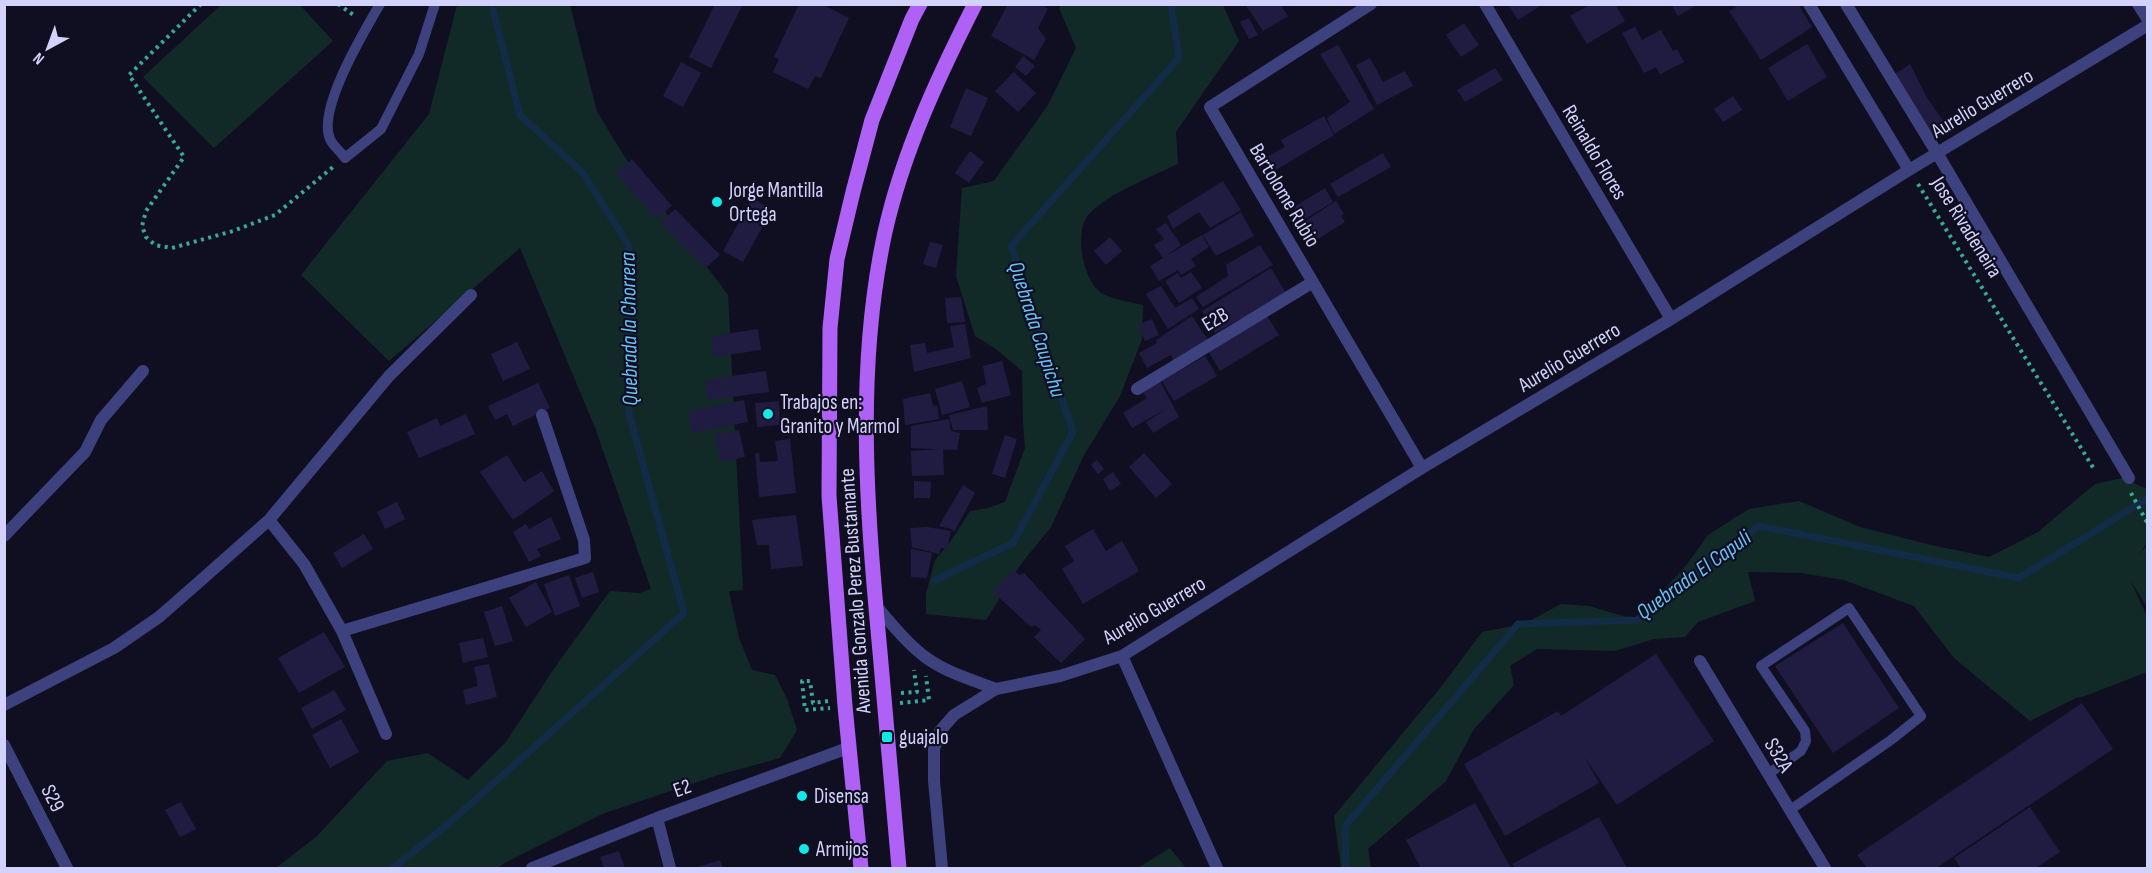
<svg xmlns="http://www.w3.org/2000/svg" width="2152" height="873" viewBox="0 0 2152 873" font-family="'Sofia Sans Condensed',sans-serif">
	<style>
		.green { fill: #122a27 }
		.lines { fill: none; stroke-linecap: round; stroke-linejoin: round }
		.stream { stroke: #122c47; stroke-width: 7 }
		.building { fill: #201c41 }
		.path { stroke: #37ab98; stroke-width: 4; stroke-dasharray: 3 4.5; stroke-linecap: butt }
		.lane { stroke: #3d417d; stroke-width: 10 }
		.street { stroke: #3d417d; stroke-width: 12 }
		.primary { stroke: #ae61f4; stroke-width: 15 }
		.poi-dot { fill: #11e9e9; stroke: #100f21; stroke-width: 2 }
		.labels { text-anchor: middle; stroke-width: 4.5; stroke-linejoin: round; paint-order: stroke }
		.street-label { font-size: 21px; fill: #d3d2fc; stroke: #100f21 }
		.poi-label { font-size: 21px; fill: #d3d2fc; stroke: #100f21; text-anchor: start }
		.water-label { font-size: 22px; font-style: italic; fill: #68c1f4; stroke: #100f21 }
	</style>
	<rect width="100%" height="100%" fill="#100f21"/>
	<!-- green -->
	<path class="green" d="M221,5H300L333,41L214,148L143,77Z
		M457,5H570L597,112L628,162L728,295L743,590L729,591L739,638L752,670L775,675L787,699L797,730L780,758L718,775L602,814L508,861L497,868H271H276L316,837L387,761L428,753L468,780L506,742L553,670L610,591L640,593L651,589L596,430L520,248L389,361L301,275L429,114Z
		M1061,5H1223L1239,41L1176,132L1178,164C1149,178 1112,191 1089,214C1073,231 1083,283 1103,294C1114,300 1131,302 1143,305L1142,339L1120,396L1083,457L1051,527L1021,564L986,620L926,614V594L935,560L950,542L970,511L988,508L1005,502L1025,448L1023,421L1022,371L996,349L975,336L956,276L962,188L994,181L1048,105L1076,48L1059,8Z
		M2122,478L2147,489V543L2138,556L2147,545V607L2130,580L2147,616V672L2082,697H2078L2030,721L1954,658L1914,606L1844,580L1801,573L1748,572L1755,601L1698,622L1685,637L1654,639L1615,651L1537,649L1510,666L1514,685L1474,729L1446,781L1368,849L1371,868H1341L1334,816L1441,687L1482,632L1524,624L1561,604L1589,606L1637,620L1688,563L1708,535L1749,509L1799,501L1860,527L1931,545L1989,557L2038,532L2095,484Z
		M1170,848L1186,868H1138Z"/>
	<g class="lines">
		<!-- stream -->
		<path class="stream" d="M935,580L1013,543L1073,432L1011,246L1179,58L1171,4
			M393,868L447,825L684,613L629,414L627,324L629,246L583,173L520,115L493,10
			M1346,868L1345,826L1518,624L1637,620L1759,526L2019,578L2148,498"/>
	</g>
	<!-- building -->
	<path class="building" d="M715,4H743L711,68L689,57Z
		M799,4H822L849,18L821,78L815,76L808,89L773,72L779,59L774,57Z
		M1008,4H1040L1048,9L1038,28L1046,39L1034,60L991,36Z
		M1245,4H1280L1288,16L1263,31Z
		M1508,4H1543L1518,20Z
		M1591,4H1615L1625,21L1587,44L1570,16Z
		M1671,4H1698L1678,16Z
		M1734,4H1798L1812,27L1761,60L1729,11L1736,7Z
		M1249,18L1258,35L1249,39L1240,22Z
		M1464,23L1479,45L1461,57L1446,35Z
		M1635,27L1642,40L1661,30L1673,51L1677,49L1684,62L1660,74L1656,67L1644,73L1622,33Z
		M1807,44L1827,77L1788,101L1768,68Z
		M1338,45L1374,109L1334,134L1327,118L1350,102L1320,54Z
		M1023,56L1035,66L1026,76L1015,67Z
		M1370,58L1383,82L1405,71L1413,86L1377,105L1356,65Z
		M681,62L701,73L683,107L663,96Z
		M1910,64L1926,96L1946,125L1930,134L1895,74Z
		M1495,68L1503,80L1465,102L1457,90Z
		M1014,72L1036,93L1018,112L995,91Z
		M966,88L988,98L971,136L950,127Z
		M1733,96L1742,110L1723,122L1714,109Z
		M1324,116L1334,135L1271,173L1263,159L1285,147L1281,140Z
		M970,151L984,162L969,183L955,173Z
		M1383,153L1391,167L1338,197L1330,184Z
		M632,159L672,206L656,219L616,173Z
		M1223,181L1241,210L1210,228L1199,212L1173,229L1167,216Z
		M1325,188L1333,202L1300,222L1294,207Z
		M752,198L772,210L743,262L723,251Z
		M1336,201L1344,214L1341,216L1345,222L1313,242L1302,223Z
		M675,209L720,255L705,269L660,223Z
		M1241,212L1254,236L1216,256L1203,235Z
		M1166,223L1181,245L1166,256L1202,235L1209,247L1191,259L1196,266L1181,275L1178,270L1159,281L1150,266L1163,258L1154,245L1164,239L1156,229Z
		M1110,237L1122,251L1106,265L1094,251Z
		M930,242L943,245L936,268L923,264Z
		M1260,245L1273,265L1203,307L1196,297L1228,276L1226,265Z
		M1271,268L1286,293L1215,333L1202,311Z
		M1191,272L1202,288L1179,303L1165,281L1178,273L1181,278Z
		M1161,286L1175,308L1192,298L1199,309L1168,329L1146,294Z
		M961,297L965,322L947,323L945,298Z
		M1192,316L1208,340L1173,360L1171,355L1147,368L1139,353L1157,343L1156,340Z
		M1267,316L1279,335L1220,371L1208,351Z
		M1152,319L1159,335L1145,341L1138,325Z
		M965,324L971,358L914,372L910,345L925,343L927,353L954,347L950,326Z
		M758,329L761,350L714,357L711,336Z
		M517,342L530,369L503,381L491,354Z
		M1205,356L1217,376L1174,401L1162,381Z
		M1002,361L1011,395L982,403L977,388L986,384L983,366Z
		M766,371L769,392L708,400L705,380Z
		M962,381L970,407L942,415L935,389Z
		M1160,381L1179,417L1153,433L1146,422L1169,407L1132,428L1123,413L1147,398L1143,392Z
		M538,383L550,408L513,426L507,414L495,420L488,406Z
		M930,393L933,406L937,405L939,419L905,425L903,399Z
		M744,400L748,422L692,433L688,411Z
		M779,401L780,425L757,427L755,403Z
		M987,406L988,430H953L949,415Z
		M466,414L475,434L419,458L407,432L437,418L440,426Z
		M949,419L951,431L960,433L957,450L911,448V426Z
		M739,430L745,457L721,462L715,435Z
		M1005,435L1017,439L1005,478L992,474Z
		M790,439L796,493L759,497L755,453H759L760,462L778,461L775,441Z
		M943,449L944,475L912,476L911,451Z
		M1144,453L1172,484L1156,498L1129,467Z
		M507,455L524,482L542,471L554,491L513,520L480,472Z
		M1097,460L1104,469L1098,474L1091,465Z
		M1113,472L1121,484L1110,491L1103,479Z
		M914,481L931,482L930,498H914Z
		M963,485L975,493L954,532L951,529L939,526Z
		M397,502L405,519L385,529L377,512Z
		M796,515L803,566L771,569L769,545H757L752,520Z
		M551,517L561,539L537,549L541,556L529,562L513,532L526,524L529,529Z
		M927,527L951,531L947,549L941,548L939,554L912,547L910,528Z
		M1093,529L1106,551L1122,541L1139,571L1083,604L1062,569L1074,561L1065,546Z
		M364,534L373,549L342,568L333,553Z
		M911,549L932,553L927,578L911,577Z
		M1013,570L1019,575L1024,573L1085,639L1061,663L1034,637L1041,630L1035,625L1031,627L993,592Z
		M593,572L599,592L582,598L575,578Z
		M569,575L580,606L555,616L544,584Z
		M536,582L552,612L526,627L509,598Z
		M502,606L513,641L495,646L484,612Z
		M1843,623L1899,708L1833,753L1775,666Z
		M324,632L345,667L299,693L278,658Z
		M483,638L488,657L463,663L459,643Z
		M1656,654L1714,741L1617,805L1584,756L1599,783L1505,836L1464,764L1558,711L1561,716Z
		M489,664L497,697L466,705L463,690L478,686L474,667Z
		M334,690L346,710L312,729L301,708Z
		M2082,703L2113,749L1936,868H1867L1857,855Z
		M341,719L359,752L330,768L312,735Z
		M181,802L196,829L180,837L165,810Z
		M1475,803L1511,868H1421L1406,840Z
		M2030,807L2060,852L2036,868H1961L1954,858Z
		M1599,817L1627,868H1515L1512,864Z
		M619,851L625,868H604L600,857Z
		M720,860L723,868H695Z"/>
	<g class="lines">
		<!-- path -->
		<path class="path" d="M201,4L129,75L184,157L146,211L142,226L146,237L155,245L172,248L233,231L275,215L333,167
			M338,4L355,16
			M1918,184L2094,469
			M2131,493L2148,524
			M901,693L917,692L914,670
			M828,701L813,703L810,681H802L805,710L830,708
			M900,703L929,700L926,676"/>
		<!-- lane -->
		<path class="lane" d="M380,4C364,32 317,109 330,139C333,146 341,152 345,158L381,129L419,54L435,4
			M1768,774L1801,751L1806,741L1805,731L1761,666L1849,608L1921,716L1891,740L1790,810"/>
		<!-- street -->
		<path class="street" d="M1371,4L1210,107L1422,468
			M1485,4L1671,319
			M1809,4L1909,170
			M1846,4L1937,153L2129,478
			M2138,4L2148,20
			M1137,389L1313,282
			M269,520L304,564L342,631L585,558L584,540L542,415
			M4,536L85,452L101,420L143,371
			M876,606C892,624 908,645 928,659C948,673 973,680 996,689
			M342,631L386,734
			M1122,656L1217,868
			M1700,661L1825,868
			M4,705L114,648L159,617L199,582L269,520L389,376L471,295
			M4,745L67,868
			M657,818L670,868
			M532,868L657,818L848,748
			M942,868L934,781V749L940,731L954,715L996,689L1060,676L1122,656L1422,468L1671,319L1909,170L2148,25"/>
		<!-- primary -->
		<path class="primary" d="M861,868L845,706L829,496L830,328L837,259L853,192L872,120L912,19L920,4
			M899,868C892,796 886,724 880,652C867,512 855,370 885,232C903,152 938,77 975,4"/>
	</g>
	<!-- markers -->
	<g class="poi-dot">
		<circle cx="717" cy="202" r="6"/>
		<circle cx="768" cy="414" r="6"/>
		<rect x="881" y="731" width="12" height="12" rx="3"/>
		<circle cx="802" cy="796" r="6"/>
		<circle cx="804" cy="849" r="6"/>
	</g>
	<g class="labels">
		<!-- street labels -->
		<g class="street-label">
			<text transform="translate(1982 103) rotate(-31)" y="7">Aurelio Guerrero</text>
			<text transform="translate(1595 152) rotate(59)" y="7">Reinaldo Flores</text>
			<text transform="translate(1285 195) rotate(59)" y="7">Bartolome Rubio</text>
			<text transform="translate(1967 227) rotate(58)" y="7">Jose Rivadeneira</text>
			<text transform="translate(1215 319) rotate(-31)" y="7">E2B</text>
			<text transform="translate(1569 357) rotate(-31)" y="7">Aurelio Guerrero</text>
			<text transform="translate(855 591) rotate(-94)" y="7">Avenida Gonzalo Perez Bustamante</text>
			<text transform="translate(1154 610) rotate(-30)" y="7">Aurelio Guerrero</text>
			<text transform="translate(1779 755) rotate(59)" y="7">S32A</text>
			<text transform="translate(682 788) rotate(-20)" y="7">E2</text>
			<text transform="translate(53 798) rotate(63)" y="7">S29</text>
		</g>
		<!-- poi labels -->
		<g class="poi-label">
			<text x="729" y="197">Jorge Mantilla<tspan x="729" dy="24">Ortega</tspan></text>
			<text x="780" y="409">Trabajos en:<tspan x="780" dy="24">Granito y Marmol</tspan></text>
			<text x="899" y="744">guajalo</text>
			<text x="814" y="803">Disensa</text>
			<text x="816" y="856">Armijos</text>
		</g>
		<!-- water labels -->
		<g class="water-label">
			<text transform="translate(628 329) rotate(-91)" y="8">Quebrada la Chorrera</text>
			<text transform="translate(1038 329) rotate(72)" y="8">Quebrada Caupichu</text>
			<text transform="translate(1693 574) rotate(-36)" y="8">Quebrada El Capuli</text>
		</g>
	</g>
	<!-- border -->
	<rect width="2152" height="873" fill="none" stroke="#d3d2fc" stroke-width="12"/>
	<!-- north arrow -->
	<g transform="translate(48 48) rotate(221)" stroke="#100f21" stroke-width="4.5" paint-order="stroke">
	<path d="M0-4.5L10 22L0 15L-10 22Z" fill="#d3d2fc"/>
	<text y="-9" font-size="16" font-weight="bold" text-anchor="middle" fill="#d3d2fc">N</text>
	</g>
</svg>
